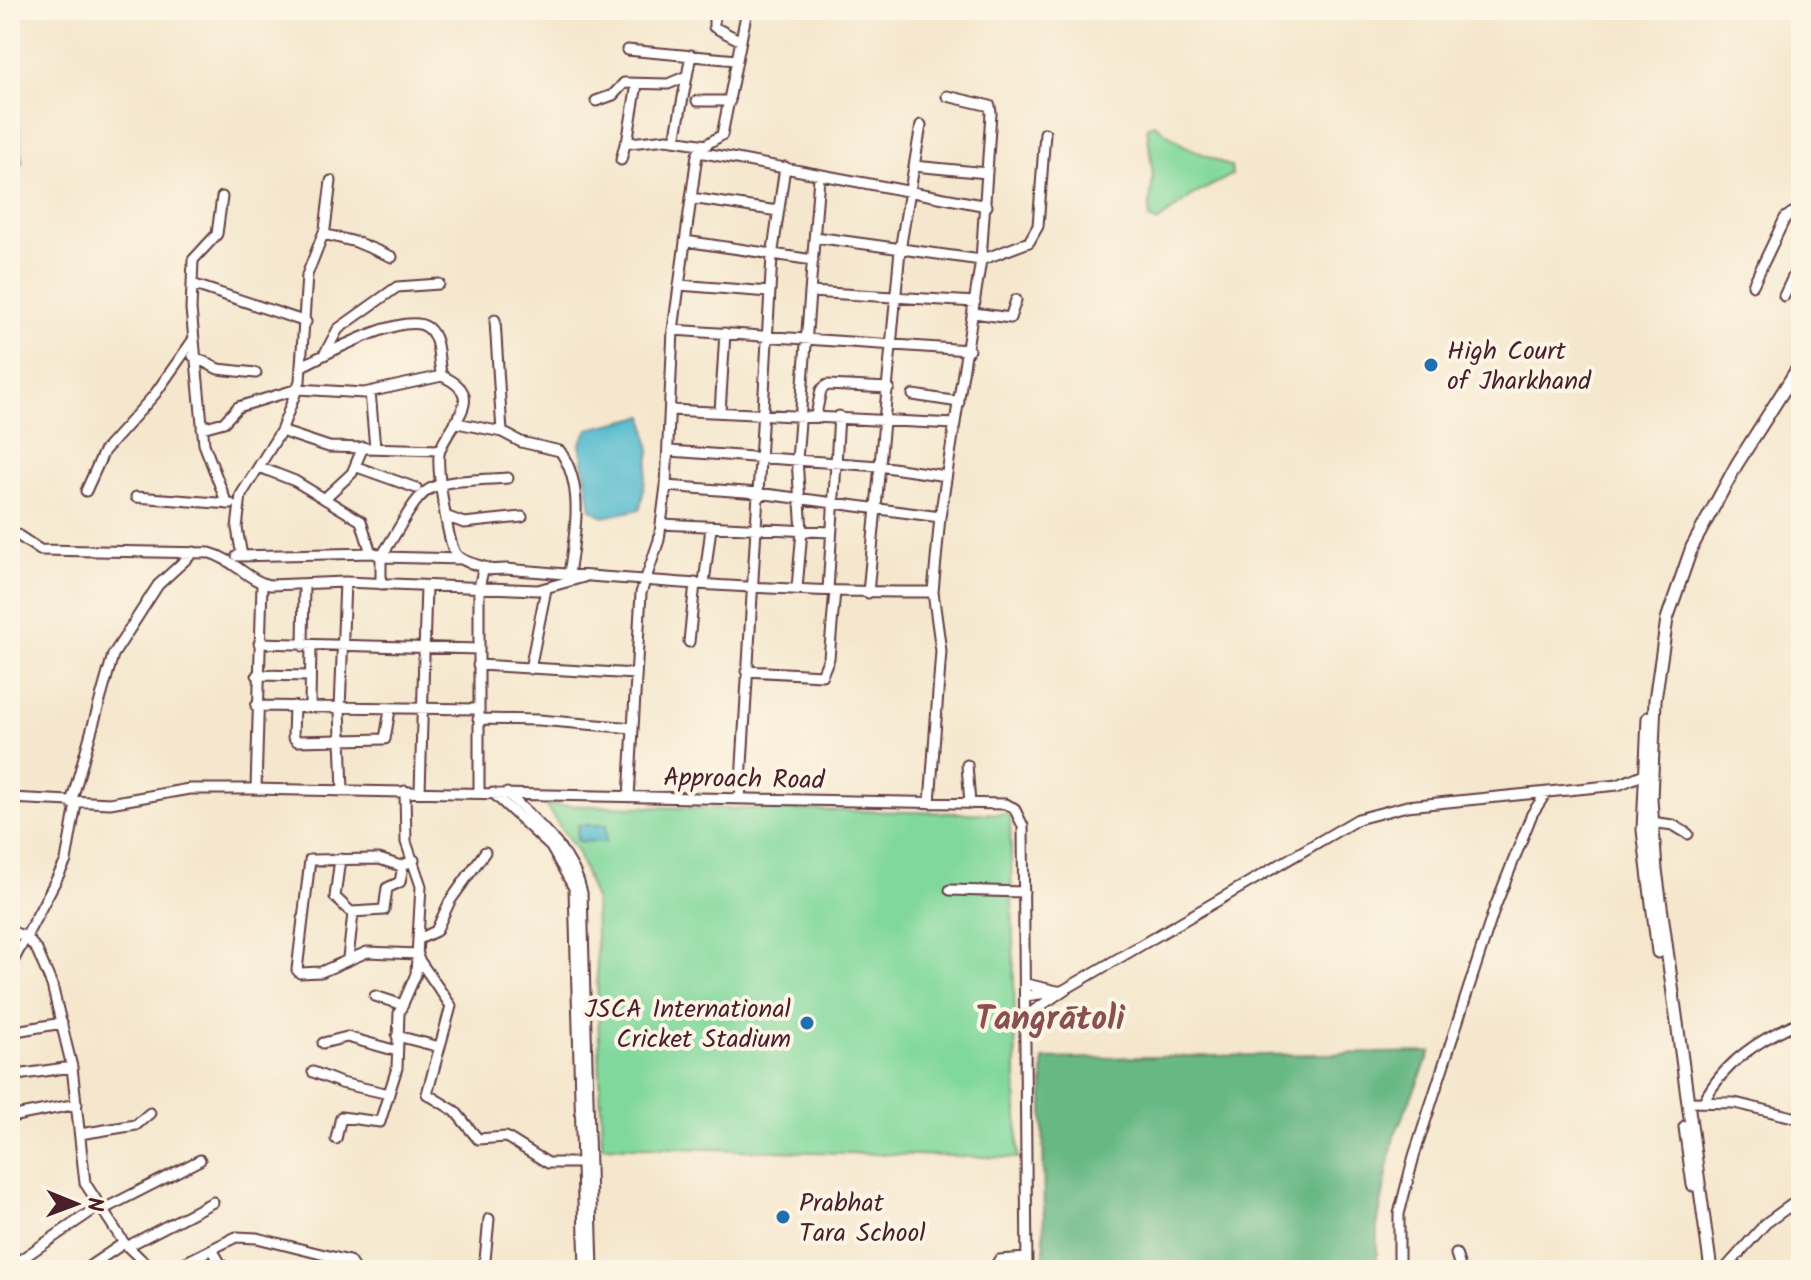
<svg xmlns="http://www.w3.org/2000/svg" width="1811" height="1280" viewBox="0 0 1811 1280" font-family="Kalam,sans-serif">
	<style>
		.green { fill: #81d89c; stroke: #667c64; stroke-width: 2 }
		.forest { fill: #68b884; stroke: #596c58; stroke-width: 2 }
		.water { fill: #50b9ce; stroke: #4d6c7c; stroke-width: 2 }
		.lines { fill: none; stroke-linecap: round; stroke-linejoin: round }
		.minor-casing { stroke: #643d43; stroke-width: 13 }
		.major-casing { stroke: #643d43; stroke-width: 15 }
		.minor { stroke: #fff; stroke-width: 9 }
		.major { stroke: #fff; stroke-width: 11 }
		.poi-dot { fill: #1f6fb2; stroke: #fcf5e5; stroke-width: 3 }
		.labels { text-anchor: middle; stroke-width: 8; stroke-linejoin: round; paint-order: stroke }
		.poi-label { font-size: 26px; fill: #4a1f2b; stroke: #fcf5e5; text-anchor: start }
		.street-label { font-size: 26px; fill: #4a1f2b; stroke: #fcf5e5 }
		.district-label { font-size: 34px; font-weight: bold; fill: #894f51; stroke: #fcf5e5 }
	</style>
	<rect width="100%" height="100%" fill="#fcf5e5"/>
	<filter id="ink" filterUnits="userSpaceOnUse"><feTurbulence type="fractalNoise" baseFrequency=".0125" numOctaves="2"/><feDisplacementMap in="SourceGraphic" scale="16" xChannelSelector="R" yChannelSelector="G"/><feConvolveMatrix kernelMatrix="1 2 1 2 8 2 1 2 1" color-interpolation-filters="sRGB"/></filter>
	<filter id="wash" filterUnits="userSpaceOnUse"><feTurbulence type="fractalNoise" baseFrequency=".006" numOctaves="4" result="noise"/><feDisplacementMap in="SourceGraphic" scale="32" xChannelSelector="R" yChannelSelector="G"/><feGaussianBlur stdDeviation="1.8" result="paint"/><feColorMatrix in="noise" values="0 0 0 0 0 0 0 0 0 0 0 0 0 0 0 0 0 1.4 0 .05"/><feComposite in="paint" operator="in"/></filter>
	<g filter="url(#wash)">
		<rect width="100%" height="100%" fill="#f5e7ce"/>
		<!-- green -->
		<path class="green" d="M1154,124L1183,145L1231,167L1232,175L1193,195L1157,222L1149,219L1153,175L1147,127Z
			M545,805L1010,814L1018,1158L602,1146L595,900L577,851Z"/>
		<!-- forest -->
		<path class="forest" d="M1431,1052L1394,1136L1377,1227V1270H1044L1043,1059Z"/>
		<!-- water -->
		<path class="water" d="M15,91L22,164L10,177V97Z
			M644,416L650,452L640,509L604,517L591,509L580,444L588,429Z
			M578,825H606V842L577,841Z"/>
	</g>
	<g filter="url(#ink)">
		<g class="lines">
			<!-- minor casing -->
			<g class="minor-casing">
				<path id="minor" d="M714,10V27L741,41
					M627,50L737,60
					M596,101L613,95L624,83L668,84L687,76
					M697,101H730
					M675,140L691,55
					M627,143L637,84
					M699,152L987,206
					M621,160L625,144L630,143L667,139L706,145
					M914,166L987,173
					M222,197L217,234L193,260L191,309L204,444L227,504
					M691,198L778,211
					M323,234L356,242L392,257
					M815,237L981,260L1029,242L1038,226L1045,133
					M685,241L813,260
					M192,284L306,322
					M679,285L769,292
					M1753,285L1785,218L1792,213L1801,216
					M811,292L975,302
					M1784,296L1801,260
					M974,313L1010,318L1016,300
					M495,320L502,432
					M673,330L969,350
					M324,355L338,329L397,287L439,284
					M193,356L218,369L256,373
					M304,365C326,354 407,310 428,328C441,339 437,361 442,376C488,396 451,421 440,450C435,464 448,540 455,553C460,562 479,565 488,568
					M370,392L375,448
					M913,395L959,402
					M670,410L955,424
					M720,412L725,333
					M816,415L821,390L827,385L889,388
					M457,423L502,432L521,442L560,451C585,486 575,534 569,574
					M202,428L224,422L238,407L298,389L364,393L442,376
					M281,431L329,447L440,450
					M670,451L879,466L946,476
					M259,467L295,481L361,521L371,553
					M357,467L416,488
					M666,486L758,493L940,517
					M86,491L104,451L155,394L193,340
					M136,497L231,504
					M325,498L352,473L363,447
					M448,517L464,523L522,517
					M661,524L830,532
					M10,530L40,550L210,553C233,559 250,582 270,585L345,582L538,590L584,577
					M237,556L375,553L381,557V584
					M242,556L237,528L241,495L281,431L300,381L307,275L325,229L331,181
					M381,557C430,480 413,483 508,478
					M381,557L462,559
					M704,583L711,528
					M797,588L802,531L797,460L819,177
					M828,590L839,416
					M868,593L900,250L921,125
					M689,642L695,583
					M259,643L479,649
					M303,646L304,584
					M478,665L636,674
					M530,669L546,589
					M746,671L822,675L829,658L835,591
					M257,675L310,676
					M256,706L477,709
					M294,706L293,737L297,741L385,739L390,710
					M310,706L311,646
					M478,719L539,720L633,728
					M967,765L970,804
					M256,789L262,584
					M343,791L340,709L345,582
					M420,792L426,586
					M479,793V588L483,570L506,569C648,581 791,593 933,592
					M493,793L551,847L574,888L585,1270
					M507,793C536,822 573,851 582,893L593,1270
					M629,797L641,593L659,540L666,486L673,330L697,155L702,147L722,135L747,10
					M10,798L110,803L189,789H250L1005,804L1014,808L1023,826L1027,1270
					M740,799L772,257L785,167
					M71,803L113,655L158,585L194,552
					M930,803L941,651L933,592L940,517L981,260L991,113L990,106L947,96
					M1651,822L1673,825L1688,834
					M340,859L335,897L353,914L348,958
					M414,860L401,866L379,859L310,860L297,970L300,973L321,972L367,952L418,954
					M950,890L1024,892
					M352,912L384,910L387,888L400,882L403,866
					M10,931L26,937L37,950L52,985L72,1067L85,1183L124,1243L152,1270
					M419,939L436,931L450,901L485,852
					M417,957L451,1006L427,1094L455,1111L478,1139L506,1137L548,1163H582
					M10,967L66,861L76,804
					M1026,984L1057,991
					M375,996L403,1005
					M1026,996L1061,991
					M1026,1016L1064,990L1358,819L1407,806L1618,785L1649,772
					M10,1032L62,1023
					M397,1036L440,1047
					M323,1043L347,1037L397,1051
					M313,1072L341,1083L389,1094
					M10,1076L72,1067
					M1704,1101C1725,1061 1760,1039 1801,1021
					M1689,1102L1735,1103L1801,1119
					M10,1117L77,1104
					M80,1134L136,1125L150,1113
					M336,1139L341,1117L380,1122L397,1068L399,1013L416,974L421,886L406,842L405,791
					M102,1210L200,1160
					M128,1246L213,1202
					M212,1249L224,1270
					M1456,1254L1461,1270
					M10,1267L99,1206
					M84,1270L124,1243
					M170,1270L236,1237L257,1238L349,1261L355,1270
					M484,1270L489,1219
					M993,1270L999,1260L1027,1258
					M1399,1270V1214L1414,1156L1495,907L1532,814L1546,793
					M1724,1270L1766,1223L1801,1198"/>
			</g>
			<!-- major casing -->
			<g class="major-casing">
				<path id="major" d="M1648,718L1643,830L1658,952
					M1685,1127L1693,1185
					M1711,1270L1656,870L1651,799L1655,700L1667,619L1692,547L1737,464L1801,363"/>
			</g>
			<!-- minor -->
			<use href="#minor" class="minor"/>
			<!-- major -->
			<use href="#major" class="major"/>
		</g>
	</g>
	<!-- markers -->
	<g class="poi-dot">
		<circle cx="1431" cy="365" r="8"/>
		<circle cx="807" cy="1023" r="8"/>
		<circle cx="783" cy="1217" r="8"/>
	</g>
	<g class="labels">
		<!-- poi labels -->
		<g class="poi-label">
			<text x="1447" y="359">High Court<tspan x="1447" dy="30">of Jharkhand</tspan></text>
			<text x="791" y="1017" text-anchor="end">JSCA International<tspan x="791" dy="30">Cricket Stadium</tspan></text>
			<text x="799" y="1211">Prabhat<tspan x="799" dy="30">Tara School</tspan></text>
		</g>
		<!-- street labels -->
		<g class="street-label">
			<text transform="translate(744 778) rotate(1)" y="9">Approach Road</text>
		</g>
		<!-- district labels -->
		<g class="district-label">
			<text x="1050" y="1029">Tangrātoli</text>
		</g>
	</g>
	<!-- margin -->
	<rect width="1811" height="1280" fill="none" stroke="#fcf5e5" stroke-width="40"/>
	<!-- north arrow -->
	<g transform="translate(76 1204) rotate(91)" stroke="#fcf5e5" stroke-width="6" paint-order="stroke">
	<path d="M0-6L14 30L0 20L-14 30Z" fill="#4a1f2b"/>
	<text y="-12" font-size="22" font-weight="bold" text-anchor="middle" fill="#4a1f2b">N</text>
	</g>
</svg>
